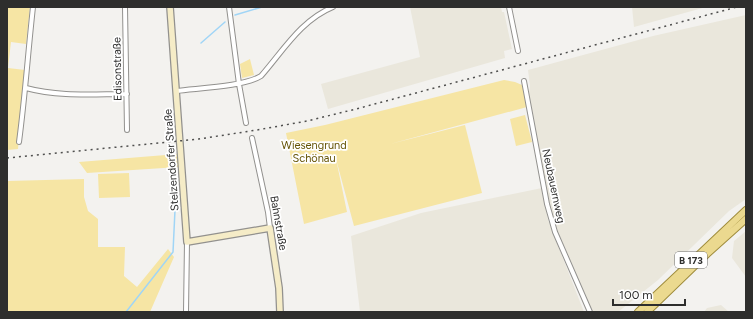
<svg xmlns="http://www.w3.org/2000/svg" width="753" height="319" viewBox="0 0 753 319" font-family="Figtree,sans-serif">
	<style>
		.built { fill: #eae7dc }
		.green { fill: #f6e5a4 }
		.lines { fill: none; stroke-linecap: round; stroke-linejoin: round }
		.stream { stroke: #a0d5f6; stroke-width: 1.5 }
		.street-casing { stroke: #92918e; stroke-width: 6 }
		.secondary-casing { stroke: #92918e; stroke-width: 8 }
		.primary-casing { stroke: #a08d3d; stroke-width: 8 }
		.street { stroke: #fff; stroke-width: 4 }
		.secondary { stroke: #f5ecc7; stroke-width: 5.5 }
		.primary { stroke: #ebd98f; stroke-width: 6 }
		.rail { stroke: #4f4f4e; stroke-width: 1.5; stroke-dasharray: 2 4; stroke-linecap: butt }
		.labels { text-anchor: middle; stroke-width: 3.5; stroke-linejoin: round; paint-order: stroke }
		.shield { fill: #fff; stroke: #6d6d6c; stroke-width: 1 }
		.shield-label { font-size: 10px; font-weight: bold; fill: #2e2e2d }
		.street-label { font-size: 11px; fill: #2e2e2d; stroke: #fff }
		.park-label { font-size: 11px; fill: #655406; stroke: #fff }
	</style>
	<rect width="100%" height="100%" fill="#f3f2ef"/>
	<!-- built -->
	<path class="built" d="M410,7H501L502,12H504L512,49L504,51L505,58L328,109L321,84L420,57Z
		M632,7H706L634,27Z
		M746,15V199L729,211L658,280L618,312H592L558,232L548,200L529,94L530,86L528,70L653,36Z
		M542,188L548,220L584,312H360L351,236L421,213Z
		M746,231V277L732,258L734,241Z
		M721,305L729,312H704L707,308Z"/>
	<!-- green -->
	<path class="green" d="M7,7H30L26,44L11,42L8,68L25,70L18,149L7,150Z
		M250,59L254,75L242,78L240,64Z
		M504,80L515,82L522,85L527,107L390,144L465,125L482,193L354,226L336,159L347,212L304,224L286,133L325,125Z
		M525,115L532,142L516,146L510,119Z
		M178,154L179,167L87,173L79,162Z
		M129,173L130,197L99,198L98,174Z
		M84,179V197L88,211L98,219V247H125L124,276L137,287L168,249L174,257L150,312H7V181Z"/>
	<g class="lines">
		<!-- stream -->
		<path class="stream" d="M235,15L262,7
			M201,43L225,22
			M126,312L173,252L175,210L173,156"/>
		<!-- street casing -->
		<g class="street-casing">
			<path id="street" d="M125,7L127,130
				M229,7L239,84L246,123
				M509,7L518,51
				M524,81L547,204L555,232L590,312
				M26,88C59,97 93,94 127,94
				M176,91C198,88 243,87 261,76C283,51 301,20 333,7
				M252,138L268,212L270,228
				M19,142C25,97 28,52 33,7
				M186,312L187,242"/>
		</g>
		<!-- secondary casing -->
		<g class="secondary-casing">
			<path id="secondary" d="M170,7L187,242L270,228L279,288L280,312"/>
		</g>
		<!-- primary casing -->
		<g class="primary-casing">
			<path id="primary" d="M638,312L746,210
				M647,312L707,254L746,219"/>
		</g>
		<!-- street -->
		<use href="#street" class="street"/>
		<!-- secondary -->
		<use href="#secondary" class="secondary"/>
		<!-- primary -->
		<use href="#primary" class="primary"/>
		<!-- rail -->
		<path class="rail" d="M7,158L199,139L257,130L307,121L356,109L737,7"/>
	</g>
	<g class="labels">
		<!-- shield labels -->
		<rect class="shield" x="675" y="252" width="32" height="16" rx="3"/>
		<g class="shield-label">
			<text x="691" y="264">B 173</text>
		</g>
		<!-- street labels -->
		<g class="street-label">
			<text transform="translate(117 69) rotate(-91)" y="4">Edisonstraße</text>
			<text transform="translate(171 160) rotate(-94)" y="4">Stelzendorfer Straße</text>
			<text transform="translate(554 186) rotate(78)" y="4">Neubauernweg</text>
			<text transform="translate(279 223) rotate(80)" y="4">Bahnstraße</text>
		</g>
		<!-- park labels -->
		<g class="park-label">
			<text x="314" y="149">Wiesengrund<tspan x="314" dy="13">Schönau</tspan></text>
		</g>
	</g>
	<!-- border -->
	<rect width="753" height="319" fill="none" stroke="#2e2e2d" stroke-width="16"/>
	<!-- scale -->
	<path d="M613 299v6h72v-6" fill="none" stroke="#2e2e2d" stroke-width="2"/>
	<text x="619" y="299" font-size="12" fill="#2e2e2d" stroke="#ffffff" stroke-width="3" paint-order="stroke">100 m</text>
</svg>
